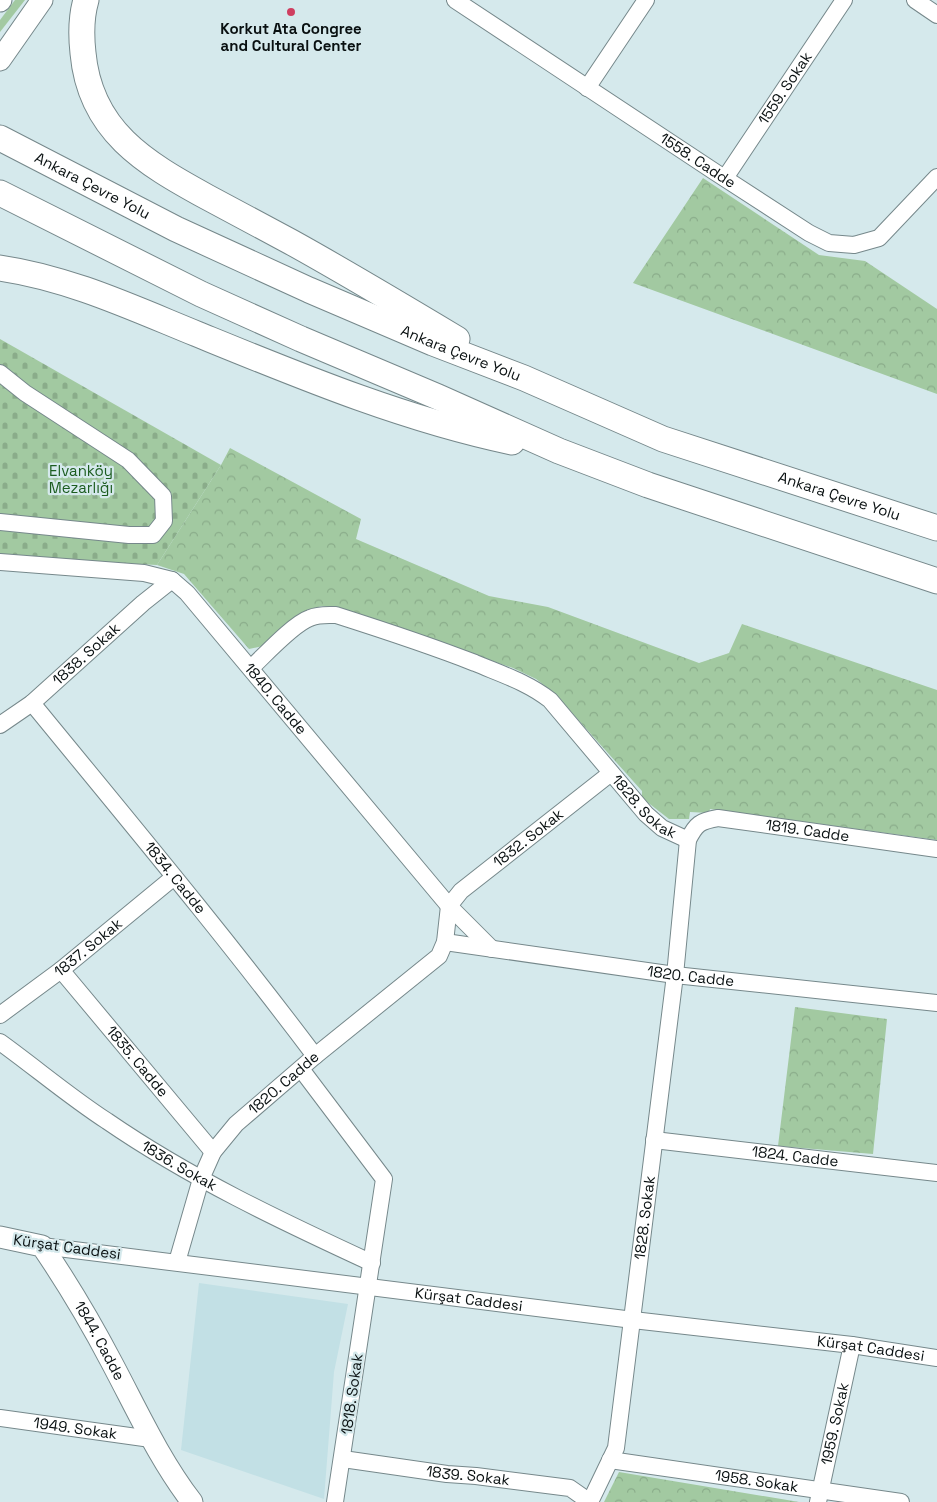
<svg xmlns="http://www.w3.org/2000/svg" width="937" height="1502" viewBox="0 0 937 1502" font-family="'Space Grotesk',sans-serif">
	<style>
		.built { fill: #c2e0e5 }
		.green { fill: #a2c9a1 }
		.forest { fill: url(#forest-crowns) }
		.cemetery { fill: url(#cemetery-stones) }
		.lines { fill: none; stroke-linecap: round; stroke-linejoin: round }
		.minor-casing { stroke: #76888b; stroke-width: 18 }
		.major-casing { stroke: #76888b; stroke-width: 23 }
		.highway-casing { stroke: #76888b; stroke-width: 27 }
		.minor { stroke: #fff; stroke-width: 16 }
		.major { stroke: #fff; stroke-width: 21 }
		.highway { stroke: #fff; stroke-width: 25 }
		.poi-dot { fill: #cf3f60; stroke: #d5e9ec; stroke-width: 2 }
		.labels { text-anchor: middle; stroke-width: 4.5; stroke-linejoin: round; paint-order: stroke }
		.poi-label { font-size: 15px; font-weight: bold; fill: #091011; stroke: #d5e9ec }
		.street-label { font-size: 15px; fill: #091011; stroke: #d5e9ec }
		.park-label { font-size: 15px; fill: #1c5d20; stroke: #d5e9ec }
	</style>
	<defs>
		<pattern id="forest-crowns" width="20" height="18" patternUnits="userSpaceOnUse" patternTransform="scale(1.25)"><rect width="20" height="18" fill="#a2c9a1"/><path d="M2 6a3 3 0 1 1 6 0M12 15a3 3 0 1 1 6 0" fill="none" stroke="#8aac8a"/></pattern>
		<pattern id="cemetery-stones" width="16" height="16" patternUnits="userSpaceOnUse" patternTransform="scale(1.25)"><rect width="16" height="16" fill="#a2c9a1"/><path d="M2 7V4a2 2 0 0 1 4 0v3zM10 15v-3a2 2 0 0 1 4 0v3z" fill="#8aac8a"/></pattern>
	</defs>
	<rect width="100%" height="100%" fill="#d5e9ec"/>
	<!-- built -->
	<path class="built" d="M199,1283L348,1304L334,1372L324,1499L181,1450Z"/>
	<!-- green -->
	<path class="green" d="M15,0H25L0,32V20Z"/>
	<!-- forest -->
	<path class="forest" d="M703,178L819,255L865,261L937,309V394L633,283Z
		M230,448L361,519L356,539L489,596L548,607L699,663L729,653L742,624L937,690V840L710,809L709,813L690,812L689,819H669L642,798V791L554,693L536,679L513,668L339,609L322,606L307,610L263,646L249,649L184,574L157,565L221,465Z
		M795,1007L887,1019L873,1154L778,1146Z
		M619,1472L799,1502H604Z"/>
	<!-- cemetery -->
	<path class="cemetery" d="M0,339L221,465L157,565L0,557Z"/>
	<g class="lines">
		<!-- minor casing -->
		<g class="minor-casing">
			<g id="minor">
				<path id="s1" d="M455,0L715,172L809,233L829,243L854,245L879,238L937,177"/>
				<path d="M915,0L937,15"/>
				<path d="M587,88L646,0"/>
				<path id="s2" d="M725,178L844,0"/>
				<path d="M0,373L25,393L128,460L163,496L164,521L153,535H129L0,522"/>
				<path id="s3" d="M0,562L144,573L172,580L187,593L449,906L492,949"/>
				<path id="s4" d="M251,668C265,655 293,624 310,618C319,614 327,615 336,615C383,630 429,645 475,663C501,674 527,682 550,700L646,814L662,828L688,840"/>
				<path id="s5" d="M32,703C127,819 224,935 315,1056"/>
				<path id="s6" d="M0,725L32,703L143,603L172,580"/>
				<path id="s7" d="M445,942L675,975L937,1003"/>
				<path id="s8" d="M61,970L213,1152"/>
				<path id="s9" d="M0,1015L61,970L174,877"/>
				<path id="s10" d="M0,1042C36,1068 70,1097 107,1121C190,1178 281,1221 372,1263"/>
				<path d="M301,1069L384,1179L335,1502"/>
				<path id="s11" d="M654,1140L937,1173"/>
				<path id="s12" d="M42,1246L633,1320L852,1345L937,1358"/>
				<path id="s13" d="M177,1262L201,1179L213,1152L236,1124L315,1056L439,956L445,942L449,906L461,891L611,773"/>
				<path id="s14" d="M0,1418L151,1439"/>
				<path id="s15" d="M343,1459L447,1474L476,1476L570,1488L590,1502"/>
				<path id="s16" d="M610,1460L901,1502"/>
				<path id="s17" d="M590,1502L616,1448L675,975L688,840C696,824 700,821 718,818L937,849"/>
				<path id="s18" d="M818,1502L852,1345"/>
			</g>
		</g>
		<!-- major casing -->
		<g class="major-casing">
			<g id="major">
				<path d="M0,1L1,0"/>
				<path d="M0,60L42,0"/>
				<path id="s19" d="M0,1237L42,1246C68,1284 91,1323 112,1363C137,1410 159,1459 192,1502"/>
			</g>
		</g>
		<!-- highway casing -->
		<g class="highway-casing">
			<g id="highway">
				<path d="M86,0C81,17 81,35 83,53C90,131 145,163 207,197C235,212 263,227 291,242C347,273 402,306 457,339"/>
				<path id="s20" d="M0,138L176,229L309,290L433,343L524,378L663,439L937,528"/>
				<path d="M0,193L201,294L301,339L438,397L559,451L648,485L937,581"/>
				<path d="M0,268C69,278 133,308 197,334C300,376 403,419 512,442"/>
			</g>
		</g>
		<!-- minor -->
		<use href="#minor" class="minor"/>
		<!-- major -->
		<use href="#major" class="major"/>
		<!-- highway -->
		<use href="#highway" class="highway"/>
	</g>
	<!-- markers -->
	<circle class="poi-dot" cx="291" cy="12" r="5"/>
	<g class="labels">
		<!-- poi labels -->
		<g class="poi-label">
			<text x="291" y="34">Korkut Ata Congree<tspan x="291" dy="17">and Cultural Center</tspan></text>
		</g>
		<!-- street labels -->
		<g class="street-label">
			<text dy="5" stroke="none"><textPath href="#s2" startOffset="108">1559. Sokak</textPath></text>
			<text dy="5" stroke="none"><textPath href="#s1" startOffset="291">1558. Cadde</textPath></text>
			<text dy="5" stroke="none"><textPath href="#s20" startOffset="104">Ankara Çevre Yolu</textPath></text>
			<text dy="5" stroke="none"><textPath href="#s20" startOffset="509">Ankara Çevre Yolu</textPath></text>
			<text dy="5" stroke="none"><textPath href="#s20" startOffset="914">Ankara Çevre Yolu</textPath></text>
			<text dy="5" stroke="none"><textPath href="#s6" startOffset="112">1838. Sokak</textPath></text>
			<text dy="5" stroke="none"><textPath href="#s3" startOffset="331">1840. Cadde</textPath></text>
			<text dy="5" stroke="none"><textPath href="#s4" startOffset="478">1828. Sokak</textPath></text>
			<text dy="5" stroke="none"><textPath href="#s17" startOffset="802">1819. Cadde</textPath></text>
			<text dy="5" stroke="none"><textPath href="#s13" startOffset="572">1832. Sokak</textPath></text>
			<text dy="5" stroke="none"><textPath href="#s5" startOffset="226">1834. Cadde</textPath></text>
			<text dy="5" stroke="none"><textPath href="#s9" startOffset="111">1837. Sokak</textPath></text>
			<text dy="5" stroke="none"><textPath href="#s7" startOffset="248">1820. Cadde</textPath></text>
			<text dy="5" stroke="none"><textPath href="#s8" startOffset="119">1835. Cadde</textPath></text>
			<text dy="5" stroke="none"><textPath href="#s13" startOffset="215">1820. Cadde</textPath></text>
			<text dy="5" stroke="none"><textPath href="#s11" startOffset="142">1824. Cadde</textPath></text>
			<text dy="5" stroke="none"><textPath href="#s10" startOffset="218">1836. Sokak</textPath></text>
			<text dy="5" stroke="none"><textPath href="#s17" startOffset="292">1828. Sokak</textPath></text>
			<text transform="translate(67 1247) rotate(8)" y="5">Kürşat Caddesi</text>
			<text dy="5" stroke="none"><textPath href="#s12" startOffset="430">Kürşat Caddesi</textPath></text>
			<text dy="5" stroke="none"><textPath href="#s19" startOffset="154">1844. Cadde</textPath></text>
			<text dy="5" stroke="none"><textPath href="#s12" startOffset="835">Kürşat Caddesi</textPath></text>
			<text transform="translate(352 1394) rotate(-82)" y="5">1818. Sokak</text>
			<text dy="5" stroke="none"><textPath href="#s18" startOffset="80">1959. Sokak</textPath></text>
			<text dy="5" stroke="none"><textPath href="#s14" startOffset="76">1949. Sokak</textPath></text>
			<text dy="5" stroke="none"><textPath href="#s15" startOffset="126">1839. Sokak</textPath></text>
			<text dy="5" stroke="none"><textPath href="#s16" startOffset="148">1958. Sokak</textPath></text>
		</g>
		<!-- park labels -->
		<g class="park-label">
			<text x="81" y="476">Elvanköy<tspan x="81" dy="17">Mezarlığı</tspan></text>
		</g>
	</g>
</svg>
